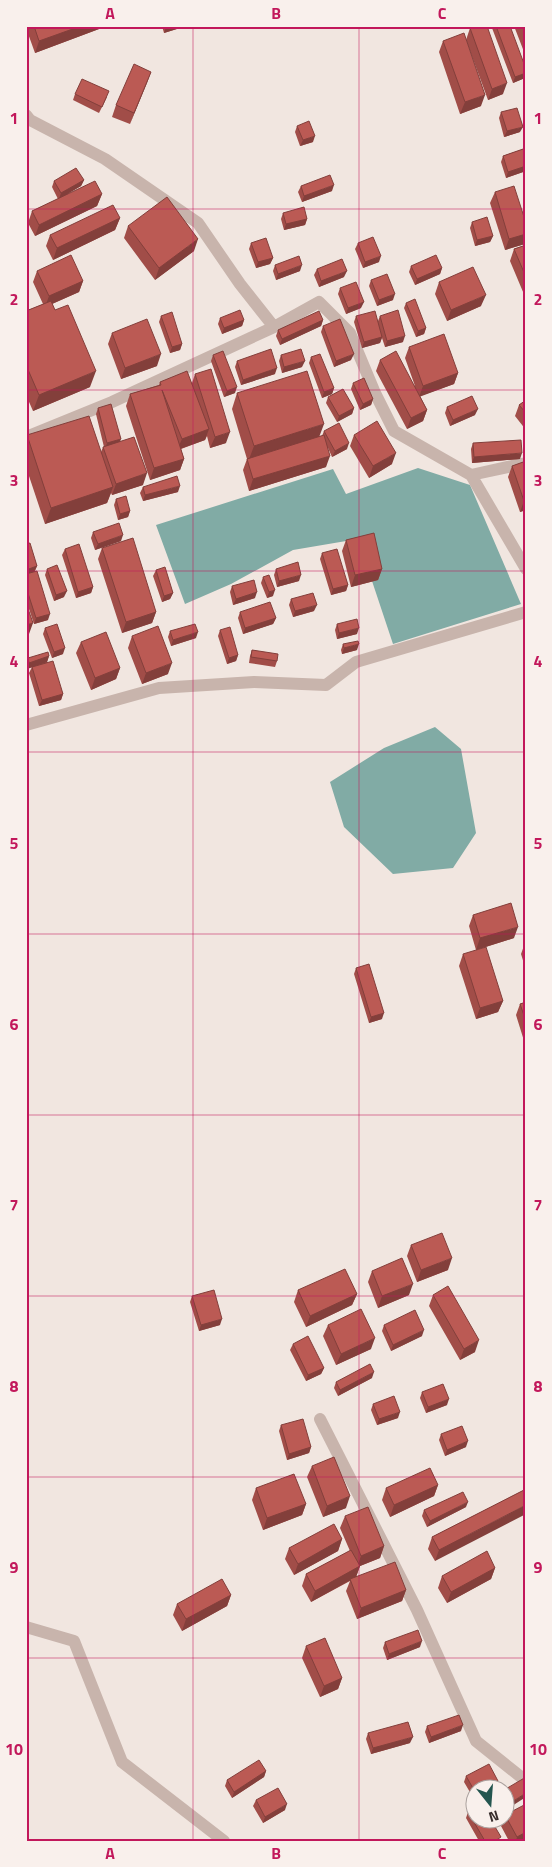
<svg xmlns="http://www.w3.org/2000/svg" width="552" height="1867" viewBox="0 0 552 1867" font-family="'Titillium Web',sans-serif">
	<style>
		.water { fill: #81aba5 }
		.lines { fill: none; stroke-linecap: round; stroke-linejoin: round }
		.street { stroke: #c8b4ac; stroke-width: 12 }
		.wall { fill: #a14d48 }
		.shaded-wall { fill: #833f3b }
		.building { fill: #bb5a54; stroke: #833f3b }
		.grid { fill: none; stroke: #c2185b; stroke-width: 1; stroke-opacity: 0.55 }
		.neatline { fill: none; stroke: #c2185b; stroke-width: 2 }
		.grid-label { font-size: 16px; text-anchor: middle; font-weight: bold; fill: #c2185b }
	</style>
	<rect width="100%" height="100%" fill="#f1e6e0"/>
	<!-- water -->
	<path class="water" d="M418,468L470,485L521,604L393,644L358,539L293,550L231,584L185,604L156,525L333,469L346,494Z
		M435,727L461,749L476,833L453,868L393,874L344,827L330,782L384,748Z"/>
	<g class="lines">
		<!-- street -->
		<path class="street" d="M26,115L30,120L105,159L198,223L240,284L274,327L319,302L350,333L375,393L394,431L471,475L526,569
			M26,437L112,402L274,327
			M471,475L526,463
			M26,725L159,688L254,682L326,685L356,662L526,612
			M320,1419L417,1610L476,1741L526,1781
			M26,1627L74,1641L122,1762L224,1841"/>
	</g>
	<!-- wall -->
	<path class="wall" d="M26,26H107L35,53L26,28Z
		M162,26H180V28L164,33Z
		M493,26H510L525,78L513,83L492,28Z
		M514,26H526V57Z
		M470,28L503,94L488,100L466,40Z
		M443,41L481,106L460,114L439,52Z
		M151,72L130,124L112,117L116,105Z
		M75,94L107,97L99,113L73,100Z
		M501,112L520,132L504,137L499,118Z
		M297,126L313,142L300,146L295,132Z
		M526,148V171L506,178L501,162L503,156Z
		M84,180L81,186L67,194H102L97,206L35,236L28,223L32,211L58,199L52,187L54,181Z
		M301,186L332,191L302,202L298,192Z
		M495,192L526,223V241L525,244L505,250L490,203Z
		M283,213L307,219L305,225L284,230L281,219Z
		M120,218L115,230L53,260L46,246L50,235Z
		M472,222L493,236L490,242L475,246L470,228Z
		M128,226L194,251L155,280L124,238Z
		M251,243L273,258L270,264L256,268L249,249Z
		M358,243L379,262L363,268L355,249Z
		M526,245V299L510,261L514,249Z
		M275,265L300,271L276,280L273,271Z
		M411,266L442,268L440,274L415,285L409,272Z
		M317,269L344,277L319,287L314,275Z
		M37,271L83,281L79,292L52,304L90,387L33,411L26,395V311L43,304L33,282Z
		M371,280L393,300L377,306L369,286Z
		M439,282L481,306L447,321L435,294Z
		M340,288L361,308L346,314L338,294Z
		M406,303L426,328L424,334L416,337L404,308Z
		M161,316L182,344L180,350L170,353L159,322Z
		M356,316L378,321L380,316L403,342L385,347L382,338L380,343L362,348L354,322Z
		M220,318L244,320L242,326L222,334L218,324Z
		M323,320L321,326L280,345L276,336L278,330Z
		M323,326L351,360L334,367L321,332Z
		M112,333L157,366L121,379L108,344Z
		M409,347L458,373L454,384L420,396L427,410L423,421L407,429L376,371L380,360L415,386L405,358Z
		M213,355L235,393L224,397L211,361Z
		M281,355L302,367L282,373L279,361Z
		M311,357L334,388L332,394L322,398L309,363Z
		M237,361L275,374L241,385L235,367Z
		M195,374L226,443L210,448L207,436L205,440L181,449L184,459L180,470L150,480L126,406L130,394L159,385L160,382L192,383Z
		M526,375V384L524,381Z
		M353,383L373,399L371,405L360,410L351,389Z
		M237,393L319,437L322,436L324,431L347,449L332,457L328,448L326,467L249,491L243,470L247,459L232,409Z
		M328,397L354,408L352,414L337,422L326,403Z
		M526,400V430L515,416L519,405Z
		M447,407L475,415L450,426L445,413Z
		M98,408L120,441L143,485L112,495L111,493L107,503L45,524L26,467L27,435L101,452L103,447H104L96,414Z
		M354,435L392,464L369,478L350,446Z
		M473,443L520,459L472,463L471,449Z
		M526,461V510L520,512L508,477L512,466Z
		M143,487L178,492L143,501L140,493Z
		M116,499L130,511L128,517L118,520L114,505Z
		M93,532L121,541L95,550L91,538Z
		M346,540L382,569L378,580L351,587L342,551Z
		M26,544L37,566L35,571L48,620L34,624L26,600Z
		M102,548L156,612L152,623L122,633L98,559Z
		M65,549L93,587L91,593L76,598L62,555Z
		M322,553L348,585L346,591L331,595L320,559Z
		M47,569L64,597L54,601L45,575Z
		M276,569L299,581L277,587L274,575Z
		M156,570L173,593L170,599L162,602L153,576Z
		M263,577L273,596L267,598L261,583Z
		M232,586L255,598L233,605L230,592Z
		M291,599L314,611L293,617L289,605Z
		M240,612L276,618L273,624L243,634L238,618Z
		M337,624L357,634L337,639L335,630Z
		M45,628L63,654L52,658L43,634Z
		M220,630L238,655L236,661L227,664L218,636Z
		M170,631L196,638L171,646L168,637Z
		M132,636L168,674L142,684L128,648Z
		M81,642L120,668L116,679L91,690L76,653Z
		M343,644L357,650L342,654L341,650Z
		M252,650L277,661L275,667L249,663L250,656Z
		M49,656L47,662L63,694L61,700L39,706L29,673L32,667L27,669L26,662L28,658Z
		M473,915L514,938L476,950L469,926Z
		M525,943H526V970L521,954Z
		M463,954L503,1001L498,1012L476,1019L459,966Z
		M356,968L382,1019L369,1023L354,974Z
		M526,1002V1044H525L516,1015L520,1004Z
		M411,1245L448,1270L417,1282L407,1256Z
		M372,1271L409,1295L378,1308L368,1282Z
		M298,1290L357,1294L352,1305L306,1327L294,1302Z
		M433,1295L475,1352L460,1360L429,1306Z
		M192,1296L220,1325L199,1331L190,1302Z
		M328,1325L371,1349L336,1365L323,1336Z
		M384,1325L422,1336L391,1351L382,1331Z
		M293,1344L324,1368L321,1374L306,1381L290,1350Z
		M372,1378L338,1396L334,1388L336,1382Z
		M422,1392L447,1405L426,1413L420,1398Z
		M373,1404L398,1418L377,1425L371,1410Z
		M281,1425L311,1447L309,1453L287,1460L279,1431Z
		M441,1434L466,1447L445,1456L439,1440Z
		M312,1466L346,1508L323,1517L307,1477Z
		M438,1485L434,1496L390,1517L382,1500L386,1488Z
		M256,1488L306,1504L302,1515L263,1530L252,1500Z
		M526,1489L435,1561L428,1549L432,1537Z
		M466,1507L427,1527L422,1516L424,1510Z
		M345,1516L384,1546L380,1558L360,1566L356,1577L406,1590L402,1601L357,1619L346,1591L350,1581L311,1602L302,1586L306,1574L350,1551L340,1528Z
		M342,1539L338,1551L294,1575L285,1559L289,1548Z
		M495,1568L491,1579L447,1603L438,1588L442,1576Z
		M231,1595L227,1606L182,1631L173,1615L177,1604Z
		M385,1642L420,1647L387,1660L383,1648Z
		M306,1646L342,1678L338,1689L320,1697L302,1658Z
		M427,1726L461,1731L429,1743L425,1732Z
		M368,1733L410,1743L371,1754L366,1739Z
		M266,1771L264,1777L232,1798L225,1786L227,1780Z
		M466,1776L498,1781L496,1787L474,1790V1799L464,1782Z
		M256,1800L285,1810L263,1823L253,1806Z
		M468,1812L500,1841H479L466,1818Z
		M505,1815L526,1841H509L501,1826L503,1820H504Z"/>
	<!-- shaded-wall -->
	<path class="shaded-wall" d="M81,26H107L35,53L39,41Z
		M167,26H180V28L164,33L166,27Z
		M151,72L147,83L130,124L134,113Z
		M526,73L525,78L513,83L515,77Z
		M507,83L503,94L488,100L492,89Z
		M485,95L481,106L460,114L465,102Z
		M523,127L520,132L504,137L507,131Z
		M315,136L313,142L300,146L303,140Z
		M526,166V171L506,178L508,172Z
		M84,180L81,186L59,199L61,193Z
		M334,185L332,191L302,202L304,196Z
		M102,194L97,206L35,236L39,225Z
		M120,218L115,230L53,260L57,248Z
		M307,219L305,225L284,230L286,224Z
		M526,234V241L525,244L505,250L509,239Z
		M493,236L490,242L475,246L477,240Z
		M198,239L194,251L155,280L159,268Z
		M381,256L379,262L363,268L365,262Z
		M273,258L270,264L256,268L258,262Z
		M302,265L300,271L276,280L278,274Z
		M442,268L440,274L415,285L417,279Z
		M347,271L344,277L319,287L321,281Z
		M83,281L79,292L45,307L49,296Z
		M395,294L393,300L377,306L379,300Z
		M486,295L481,306L447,321L451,310Z
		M364,302L361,308L346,314L348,308Z
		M244,320L242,326L222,334L224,328Z
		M323,320L321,326L280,345L282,339Z
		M426,328L424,334L416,337L418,331Z
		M405,336L403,342L385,347L387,341Z
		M382,337L380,343L362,348L364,342Z
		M182,344L180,350L170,353L172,347Z
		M161,354L157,366L121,379L125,368Z
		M354,354L351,360L334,367L336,361Z
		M305,361L302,367L282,373L284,367Z
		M277,368L275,374L241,385L243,380Z
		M96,371L90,387L33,411L39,395Z
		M458,373L454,384L419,397L423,386Z
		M237,387L235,393L224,397L227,391Z
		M334,388L332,394L322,398L324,392Z
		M373,399L371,405L360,410L363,404Z
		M354,408L352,414L337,422L339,416Z
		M478,409L475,415L450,426L453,420Z
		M427,410L423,421L407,429L411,418Z
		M324,424L318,440L248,462L254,446Z
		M209,429L205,440L177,450L182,439Z
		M230,432L226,443L210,448L215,437Z
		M121,439L119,445L105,449L107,443Z
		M349,443L347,449L332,457L335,451Z
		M396,453L392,464L369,478L373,466Z
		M522,453L520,459L472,463L474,457Z
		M330,456L326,467L249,491L253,479Z
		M184,459L180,470L150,480L154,468Z
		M147,473L143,485L112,495L116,484Z
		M180,486L178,492L143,501L145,495Z
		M113,487L107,503L45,524L51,508Z
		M526,500V510L520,512L524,501Z
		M130,511L128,517L118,520L120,514Z
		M123,535L121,541L95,550L98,544Z
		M37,566L34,572L26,575V570Z
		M382,569L378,580L351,587L355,575Z
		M301,575L299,581L277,587L279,581Z
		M348,585L346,591L331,595L333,589Z
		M93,587L91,593L76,598L78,592Z
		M275,590L273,596L267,598L269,592Z
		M67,591L64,597L54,601L56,595Z
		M257,592L255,598L233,605L236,599Z
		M173,593L170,599L162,602L164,596Z
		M317,605L314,611L293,617L295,611Z
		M156,612L152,623L122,633L126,622Z
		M50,614L48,620L34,624L36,618Z
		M276,618L273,624L243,634L245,628Z
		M33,623L29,634L26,635V625Z
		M359,628L357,634L337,639L339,633Z
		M198,632L196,638L171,646L173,640Z
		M359,644L357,650L342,654L344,648Z
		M65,648L63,654L52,658L54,652Z
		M238,655L236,661L227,664L229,658Z
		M49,656L47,662L27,669L29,663Z
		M172,663L168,674L142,684L146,673Z
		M120,668L116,679L91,690L95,678Z
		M63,694L61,700L39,706L42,700Z
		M518,927L514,938L476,950L480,938Z
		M503,1001L498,1012L476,1019L480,1008Z
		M384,1013L382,1019L369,1023L371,1017Z
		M452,1258L448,1270L417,1282L421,1270Z
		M413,1284L409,1295L378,1308L382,1296Z
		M357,1294L352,1305L306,1327L310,1316Z
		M222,1319L220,1325L199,1331L201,1325Z
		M424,1330L422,1336L391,1351L393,1345Z
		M375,1338L371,1349L336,1365L341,1354Z
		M479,1340L475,1352L460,1360L464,1349Z
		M324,1368L321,1374L306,1381L308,1375Z
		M374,1372L372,1378L338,1396L340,1390Z
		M449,1399L447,1405L426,1413L428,1407Z
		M400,1412L398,1418L377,1425L379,1419Z
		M468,1441L466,1447L445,1456L447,1450Z
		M311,1447L309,1453L287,1460L289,1454Z
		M438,1485L434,1496L390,1517L394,1505Z
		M350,1496L346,1508L323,1517L327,1506Z
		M468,1502L466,1507L427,1527L430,1521Z
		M306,1504L302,1515L263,1530L267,1518Z
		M526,1505V1514L435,1561L439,1550Z
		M342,1539L338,1551L294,1575L298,1564Z
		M384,1546L380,1558L360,1566L356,1577L311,1602L315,1591L357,1567L361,1556Z
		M495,1568L491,1579L447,1603L451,1592Z
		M406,1590L402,1601L357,1619L361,1608Z
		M231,1595L227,1606L182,1631L186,1619Z
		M422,1641L420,1647L387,1660L389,1654Z
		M342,1678L338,1689L320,1697L324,1686Z
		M463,1725L461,1731L429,1743L431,1737Z
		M413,1737L410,1743L371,1754L373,1748Z
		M266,1771L264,1777L232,1798L234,1792Z
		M498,1781L496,1787L490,1790H482Z
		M526,1793V1797L504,1811V1807Z
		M287,1804L285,1810L263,1823L265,1817Z
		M526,1832V1841H516L517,1837Z"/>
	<!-- building -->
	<path class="building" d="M34,26H81L39,41Z
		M476,26H487L507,83L492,89L470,28Z
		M496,26H510L526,69V73L515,77Z
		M523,26H526V35Z
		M464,33L485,95L465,102L443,41Z
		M134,64L151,72L134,113L116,105Z
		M82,79L109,91L102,107L75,94Z
		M517,108L523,127L507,131L501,112Z
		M309,121L315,136L303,140L297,126Z
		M526,148V166L508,172L503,156Z
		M76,168L84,180L61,193L54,181Z
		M330,175L334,185L304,196L301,186Z
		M95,181L102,194L39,225L32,211Z
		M514,186L526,223V234L509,239L495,192Z
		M167,197L198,239L159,268L128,226Z
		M113,205L120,218L57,248L50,235Z
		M304,207L307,219L286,224L283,213Z
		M487,217L493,236L477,240L472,222Z
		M373,237L381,256L365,262L358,243Z
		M266,238L273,258L258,262L251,243Z
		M526,245V277L514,249Z
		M71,255L83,281L49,296L37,271Z
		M436,255L442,268L417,279L411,266Z
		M299,256L302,265L278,274L275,265Z
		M342,259L347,271L321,281L317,269Z
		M473,267L486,295L451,310L439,282Z
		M387,274L395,294L379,300L371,280Z
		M356,282L364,302L348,308L340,288Z
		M415,299L426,328L418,331L406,303Z
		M51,301L55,310L68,305L96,371L39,395L26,365V311Z
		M240,310L244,320L224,328L220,318Z
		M398,310L405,336L387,341L380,316Z
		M319,311L323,320L282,339L278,330Z
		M375,311L382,337L364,342L356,316Z
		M172,312L182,344L172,347L161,316Z
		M147,319L161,354L125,368L112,333Z
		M340,319L354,354L336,361L323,326Z
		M444,334L458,373L423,386L409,347Z
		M271,349L277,368L243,380L237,361Z
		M301,349L305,361L284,367L281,355Z
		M223,351L237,387L227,391L213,355Z
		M396,351L427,410L411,418L380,360Z
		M320,354L334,388L324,392L311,357Z
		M211,369L230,432L215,437L195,374Z
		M187,371L209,429L182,439L162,390L184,459L154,468L130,394L161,385L160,382Z
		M307,371L324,424L254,446L237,393Z
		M364,378L373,399L363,404L353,383Z
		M343,389L354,408L339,416L328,397Z
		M472,396L478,409L453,420L447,407Z
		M526,400V413L519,405Z
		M111,404L121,439L107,443L98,408Z
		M89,416L113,487L51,508L27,435Z
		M377,421L396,453L373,466L354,435Z
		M339,423L349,443L335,451L324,431Z
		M324,435L330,456L253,479L247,459Z
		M134,437L147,473L116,484L103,447Z
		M521,440L522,453L474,457L473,443Z
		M526,461V500L524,501L512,466Z
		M177,476L180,486L145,495L143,487Z
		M126,496L130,511L120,514L116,499Z
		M119,523L123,535L98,544L93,532Z
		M374,533L382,569L355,575L346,540Z
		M133,538L156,612L126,622L102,548Z
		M30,543L37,566L26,570V544Z
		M79,544L93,587L78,592L65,549Z
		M337,549L348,585L333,589L322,553Z
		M298,562L301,575L279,581L276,569Z
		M57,565L67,591L56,595L47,569Z
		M165,567L173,593L164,596L156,570Z
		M37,571L50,614L36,618L26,587V574Z
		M269,575L275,590L269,592L263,577Z
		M254,580L257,592L236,599L232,586Z
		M313,593L317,605L295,611L291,599Z
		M270,602L276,618L245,628L240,612Z
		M26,603L33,623L26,625Z
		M357,619L359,628L339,633L337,624Z
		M57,624L65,648L54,652L45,628Z
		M195,624L198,632L173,640L170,631Z
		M158,626L172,663L146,673L132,636Z
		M230,627L238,655L229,658L220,630Z
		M106,632L120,668L95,678L81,642Z
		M358,641L359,644L344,648L343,644Z
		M252,650L278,654L277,661L251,657Z
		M48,652L49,656L29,663L28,658Z
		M53,661L63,694L42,700L32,667Z
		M511,903L518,927L480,938L473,915Z
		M486,947L503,1001L480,1008L463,954Z
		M369,964L384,1013L371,1017L356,968Z
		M526,1002V1021L520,1004Z
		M442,1233L452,1258L421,1270L411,1245Z
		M402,1258L413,1284L382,1296L372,1271Z
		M345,1269L357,1294L310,1316L298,1290Z
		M448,1286L479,1340L464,1349L433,1295Z
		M214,1290L222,1319L201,1325L192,1296Z
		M361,1309L375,1338L341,1354L328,1325Z
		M415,1310L424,1330L393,1345L384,1325Z
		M308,1336L324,1368L308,1375L293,1344Z
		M370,1364L374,1372L340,1390L336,1382Z
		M443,1384L449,1399L428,1407L422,1392Z
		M394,1396L400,1412L379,1419L373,1404Z
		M303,1419L311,1447L289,1454L281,1425Z
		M462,1426L468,1441L447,1450L441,1434Z
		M334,1457L350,1496L327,1506L312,1466Z
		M430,1468L438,1485L394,1505L386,1488Z
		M294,1474L306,1504L267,1518L256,1488Z
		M526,1489V1505L439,1550L432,1537Z
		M463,1492L468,1502L430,1521L424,1510Z
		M368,1507L384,1546L361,1556L345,1516Z
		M334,1524L342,1539L298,1564L289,1548Z
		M351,1550L360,1566L315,1591L306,1574Z
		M487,1551L495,1568L451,1592L442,1576Z
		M395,1562L406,1590L361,1608L350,1579Z
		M222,1579L231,1595L186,1619L177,1604Z
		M418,1630L422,1641L389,1654L385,1642Z
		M325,1638L342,1678L324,1686L306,1646Z
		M459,1715L463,1725L431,1737L427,1726Z
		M408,1722L413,1737L373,1748L368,1733Z
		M259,1760L266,1771L234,1792L227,1780Z
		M489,1764L498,1781L482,1790H474L466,1776Z
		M526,1777V1793L504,1807V1790Z
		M278,1788L287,1804L265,1817L256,1800Z
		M526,1804V1832L517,1837L505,1815Z
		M474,1808V1820H491L501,1837L495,1841H485L468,1812Z"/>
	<!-- grid -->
	<path class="grid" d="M193,26V1841M359,26V1841M26,209H526M26,390H526M26,571H526M26,752H526M26,934H526M26,1115H526M26,1296H526M26,1477H526M26,1658H526"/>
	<!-- border -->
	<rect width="552" height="1867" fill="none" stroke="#f9f0ec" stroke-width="55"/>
	<!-- north arrow -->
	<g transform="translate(490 1804) rotate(163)"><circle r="24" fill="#f9f0ec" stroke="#aba29f"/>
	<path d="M0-4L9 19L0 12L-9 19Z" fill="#24554f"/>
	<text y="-8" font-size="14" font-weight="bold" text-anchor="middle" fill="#372c2b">N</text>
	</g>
	<rect x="28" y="28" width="496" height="1812" class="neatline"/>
	<g class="grid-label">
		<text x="110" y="19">A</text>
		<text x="276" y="19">B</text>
		<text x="442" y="19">C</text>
		<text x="14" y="124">1</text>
		<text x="538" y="124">1</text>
		<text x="14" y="305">2</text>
		<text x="538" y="305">2</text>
		<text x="14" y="486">3</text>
		<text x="538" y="486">3</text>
		<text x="14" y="667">4</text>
		<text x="538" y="667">4</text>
		<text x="14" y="849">5</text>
		<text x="538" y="849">5</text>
		<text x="14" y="1030">6</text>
		<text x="538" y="1030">6</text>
		<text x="14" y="1211">7</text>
		<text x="538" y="1211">7</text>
		<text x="14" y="1392">8</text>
		<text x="538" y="1392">8</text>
		<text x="14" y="1573">9</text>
		<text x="538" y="1573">9</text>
		<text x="14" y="1755">10</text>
		<text x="538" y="1755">10</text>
		<text x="110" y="1859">A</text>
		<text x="276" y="1859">B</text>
		<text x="442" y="1859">C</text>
	</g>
</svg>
